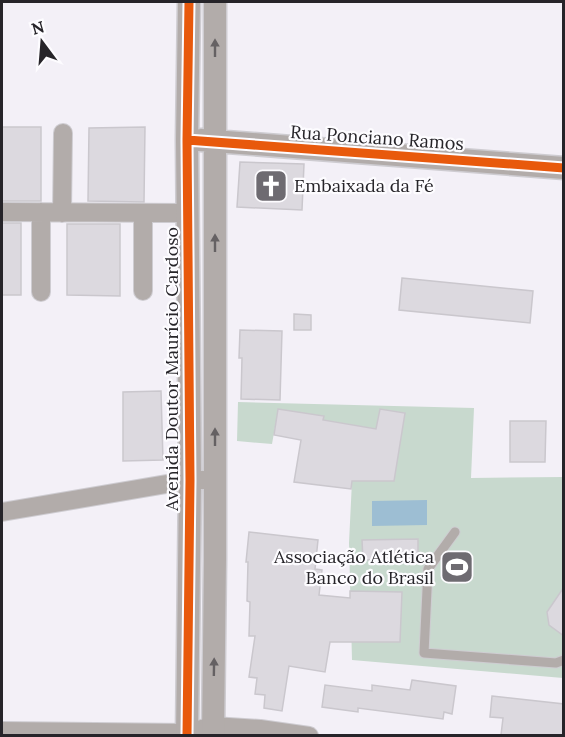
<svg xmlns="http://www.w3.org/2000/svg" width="565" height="737" viewBox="0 0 565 737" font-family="Lora,serif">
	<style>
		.green { fill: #c8d9ce }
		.water { fill: #9dbed3 }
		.building { fill: #dcd9df; stroke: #cac7cd; stroke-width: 1.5 }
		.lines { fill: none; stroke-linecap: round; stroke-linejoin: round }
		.service-casing { stroke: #ceccd1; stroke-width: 11 }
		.minor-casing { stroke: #ceccd1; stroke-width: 20 }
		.tertiary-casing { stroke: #ceccd1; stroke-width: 25 }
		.service { stroke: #b2acaa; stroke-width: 9 }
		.minor { stroke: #b2acaa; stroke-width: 18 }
		.tertiary { stroke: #b2acaa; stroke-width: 22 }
		.cycleway-casing { stroke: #fdfcff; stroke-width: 13 }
		.cycleway { stroke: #e8590c; stroke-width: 9 }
		.oneway { fill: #656163 }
		.labels { text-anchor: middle; stroke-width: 4.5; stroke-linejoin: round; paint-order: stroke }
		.street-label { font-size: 18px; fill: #262429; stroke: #fdfcff }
		.poi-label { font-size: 18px; fill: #262429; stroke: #fdfcff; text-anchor: start }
	</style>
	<rect width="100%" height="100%" fill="#f3f0f7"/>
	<!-- green -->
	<path class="green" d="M238,402L474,408L471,478L563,477V678L352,660L349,543L352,481H394L405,413L380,409L376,429L323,420L324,417L278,410L272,444L237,441Z"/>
	<!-- water -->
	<path class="water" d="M427,500V525L372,526V501Z"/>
	<!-- building -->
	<path class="building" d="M2,127H41V201H2Z
		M145,127L144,202L88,201L89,128Z
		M240,162L304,164L302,210L237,207Z
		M2,223H21V295H2Z
		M67,224H120V296L67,295Z
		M402,278L533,291L530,323L399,310Z
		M294,314L311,315V330H294Z
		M240,330L282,331L280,400L241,399L242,358H239Z
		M161,391L163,460L123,461V392Z
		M278,409L324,416L323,420L376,429L380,409L405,413L394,481H352L351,489L294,482L301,440L274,435Z
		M510,421H546L545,462H510Z
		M249,532L318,540L315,569L322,570L319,595L350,598V591L402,592L400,642H330L325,672L289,666L282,711L264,708L265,695L255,694L257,678L249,677L255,636H249L250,602L247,601L248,562H246Z
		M418,539V559L363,560L362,540Z
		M564,587V636L549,625L547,612Z
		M412,680L456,686L452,714L444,712L443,719L358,708V712L322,707L325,685L372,691V685L410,690Z
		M492,696L564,704V735H501L503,718L490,717Z"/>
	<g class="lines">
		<!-- service casing -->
		<g class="service-casing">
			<path id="service" d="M455,532L428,569L424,653L556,663L564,660"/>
		</g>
		<!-- minor casing -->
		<g class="minor-casing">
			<path id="minor" d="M2,212L188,213
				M62,213L63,133
				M143,213V291
				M41,292V212
				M2,512L190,480H215
				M2,731L187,733L213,726L260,729L309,736"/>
		</g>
		<!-- tertiary casing -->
		<g class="tertiary-casing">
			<path id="tertiary" d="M201,140L564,168
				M187,736L190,480L187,140L189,2
				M213,736L215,559V2"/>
		</g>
		<!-- service -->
		<use href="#service" class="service"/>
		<!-- minor -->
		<use href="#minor" class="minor"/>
		<!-- tertiary -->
		<use href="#tertiary" class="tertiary"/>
		<!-- cycleway casing -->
		<g class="cycleway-casing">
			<path id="cycleway" d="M187,140L564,168
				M187,736L190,480L187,140L189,2"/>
		</g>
		<!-- cycleway -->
		<use href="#cycleway" class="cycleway"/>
	</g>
	<!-- one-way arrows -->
	<defs><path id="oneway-solid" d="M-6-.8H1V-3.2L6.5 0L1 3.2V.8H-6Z" transform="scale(1.5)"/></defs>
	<g class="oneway">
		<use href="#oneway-solid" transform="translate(215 48) rotate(-90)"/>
		<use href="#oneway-solid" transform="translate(215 243) rotate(-90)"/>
		<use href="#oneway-solid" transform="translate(215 437) rotate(-90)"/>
		<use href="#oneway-solid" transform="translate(214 667) rotate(-89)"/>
	</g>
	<!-- icons -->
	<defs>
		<g id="church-square" transform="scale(1.725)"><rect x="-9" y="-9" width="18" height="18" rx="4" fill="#6e6b71" stroke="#fdfcff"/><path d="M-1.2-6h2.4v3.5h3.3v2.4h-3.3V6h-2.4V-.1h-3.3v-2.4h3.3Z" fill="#fff"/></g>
		<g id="stadium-square" transform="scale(1.725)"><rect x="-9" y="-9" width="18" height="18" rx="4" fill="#6e6b71" stroke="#fdfcff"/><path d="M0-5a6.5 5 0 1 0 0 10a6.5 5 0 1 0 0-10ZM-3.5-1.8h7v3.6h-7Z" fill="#fff"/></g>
	</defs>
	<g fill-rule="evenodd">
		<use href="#church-square" x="271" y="186"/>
		<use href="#stadium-square" x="457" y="567"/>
	</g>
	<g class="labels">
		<!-- street labels -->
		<g class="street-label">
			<text transform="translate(377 138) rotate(4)" y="6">Rua Ponciano Ramos</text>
			<text transform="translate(172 369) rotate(-90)" y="6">Avenida Doutor Maurício Cardoso</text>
		</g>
		<!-- poi labels -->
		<g class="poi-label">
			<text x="294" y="192">Embaixada da Fé</text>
			<text x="434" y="563" text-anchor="end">Associação Atlética<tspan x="434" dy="21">Banco do Brasil</tspan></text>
		</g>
	</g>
	<!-- border -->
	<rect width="565" height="737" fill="none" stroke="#262429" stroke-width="6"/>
	<!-- north arrow -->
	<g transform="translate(42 42) rotate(344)" stroke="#fdfcff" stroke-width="4.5" paint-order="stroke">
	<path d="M0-4.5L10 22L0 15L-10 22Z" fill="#262429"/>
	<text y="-9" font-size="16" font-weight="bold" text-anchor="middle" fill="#262429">N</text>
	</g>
</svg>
